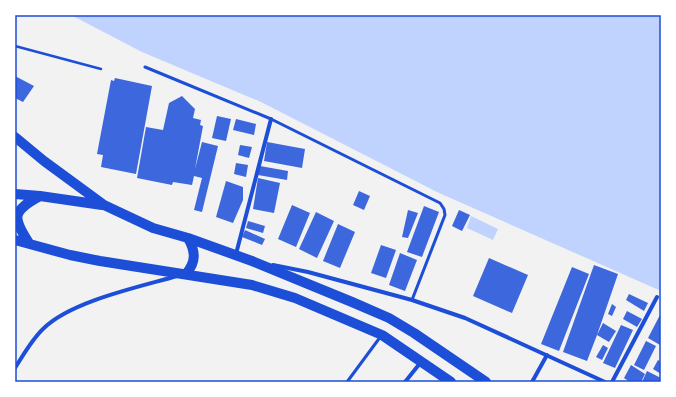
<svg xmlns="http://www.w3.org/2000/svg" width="676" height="397" viewBox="0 0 676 397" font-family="Montserrat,sans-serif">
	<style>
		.water { fill: #bfd3fe }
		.building { fill: #3d67dc }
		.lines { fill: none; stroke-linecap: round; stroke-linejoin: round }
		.path { stroke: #1d4ed8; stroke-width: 2.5 }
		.service { stroke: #1d4ed8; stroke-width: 3 }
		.minor { stroke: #1d4ed8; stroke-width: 4 }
		.primary { stroke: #1d4ed8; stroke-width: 10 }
		.neatline { fill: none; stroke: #1d4ed8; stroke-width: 1.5 }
	</style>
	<rect width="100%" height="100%" fill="#f2f2f2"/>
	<!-- water -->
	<path class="water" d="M71,15H661V291L437,192L261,102L142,52Z
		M471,216L498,229L493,240L467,228Z"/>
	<!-- building -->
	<path class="building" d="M15,76L34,86L23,102L15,98Z
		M115,78L152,86L136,174L101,167L103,155L97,154L111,80L114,81Z
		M182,96L195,109L193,118L201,120L200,125L203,126L195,169L202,142L218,146L202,212L194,210L202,178L194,176L192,185L173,182L172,185L137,178L146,127L163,130L169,103Z
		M217,116L231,119L226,141L212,138Z
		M236,119L256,124L254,135L233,130Z
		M267,142L305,149L302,168L264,161Z
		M240,145L252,147L249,158L238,155Z
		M236,163L248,165L246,177L234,174Z
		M260,166L288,171L287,180L258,175Z
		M258,178L280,183L274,213L253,209Z
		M226,181L243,187V200L233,223L216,217Z
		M359,191L370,196L364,210L353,205Z
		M292,205L310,213L296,247L278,239Z
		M424,206L439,212L422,257L407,252Z
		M408,210L418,213L408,238L402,237Z
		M459,210L470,215L462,231L452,226Z
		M316,212L334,221L317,258L299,249Z
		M248,221L265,226L263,233L246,228Z
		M338,224L355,232L340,268L323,261Z
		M245,230L265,239L262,245L242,237Z
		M381,245L396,250L386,278L371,273Z
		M400,253L417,260L405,291L389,285Z
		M489,258L528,275L512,313L473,296Z
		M594,265L618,274L597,335L603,323L616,331L609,342L597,335L587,361L563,352Z
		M572,267L589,274L559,351L541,344Z
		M629,294L648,303L644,311L626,300Z
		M612,304L616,307L612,316L608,314Z
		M627,311L642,319L637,327L623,319Z
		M661,313V342L660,345L648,338Z
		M621,325L633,330L615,368L603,363Z
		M646,341L656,346L644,370L634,365Z
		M603,345L608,348L602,360L596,357Z
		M658,360L661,362V374L653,369Z
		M631,365L645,374L641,382H630L624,378Z
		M647,371L661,378V382H642Z"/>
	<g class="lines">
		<!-- path -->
		<path class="path" d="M15,46L101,69"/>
		<!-- service -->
		<path class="service" d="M145,67L271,119L440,203L444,209L445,215L412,300
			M347,382L381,336"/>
		<!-- minor -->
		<path class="minor" d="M236,254L271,119
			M273,265L308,272L412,300L465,318L605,382
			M15,368C24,354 32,339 44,328C72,301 139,287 177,276
			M405,382L421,362
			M532,382L547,355
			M612,382L657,297"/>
		<!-- primary -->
		<path class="primary" d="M15,137L44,161L104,205L153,228L188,238L252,261L352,302L389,318L414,333L486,382
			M15,194L40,196L102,205
			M15,240L70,255L100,261L252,285L295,298L382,335L451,382
			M29,243C12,217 12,211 40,196
			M186,274C196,262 196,252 188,238"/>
	</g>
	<!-- border -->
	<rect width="676" height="397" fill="none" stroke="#ffffff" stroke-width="32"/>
	<rect x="16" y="16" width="644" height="365" class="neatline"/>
</svg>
